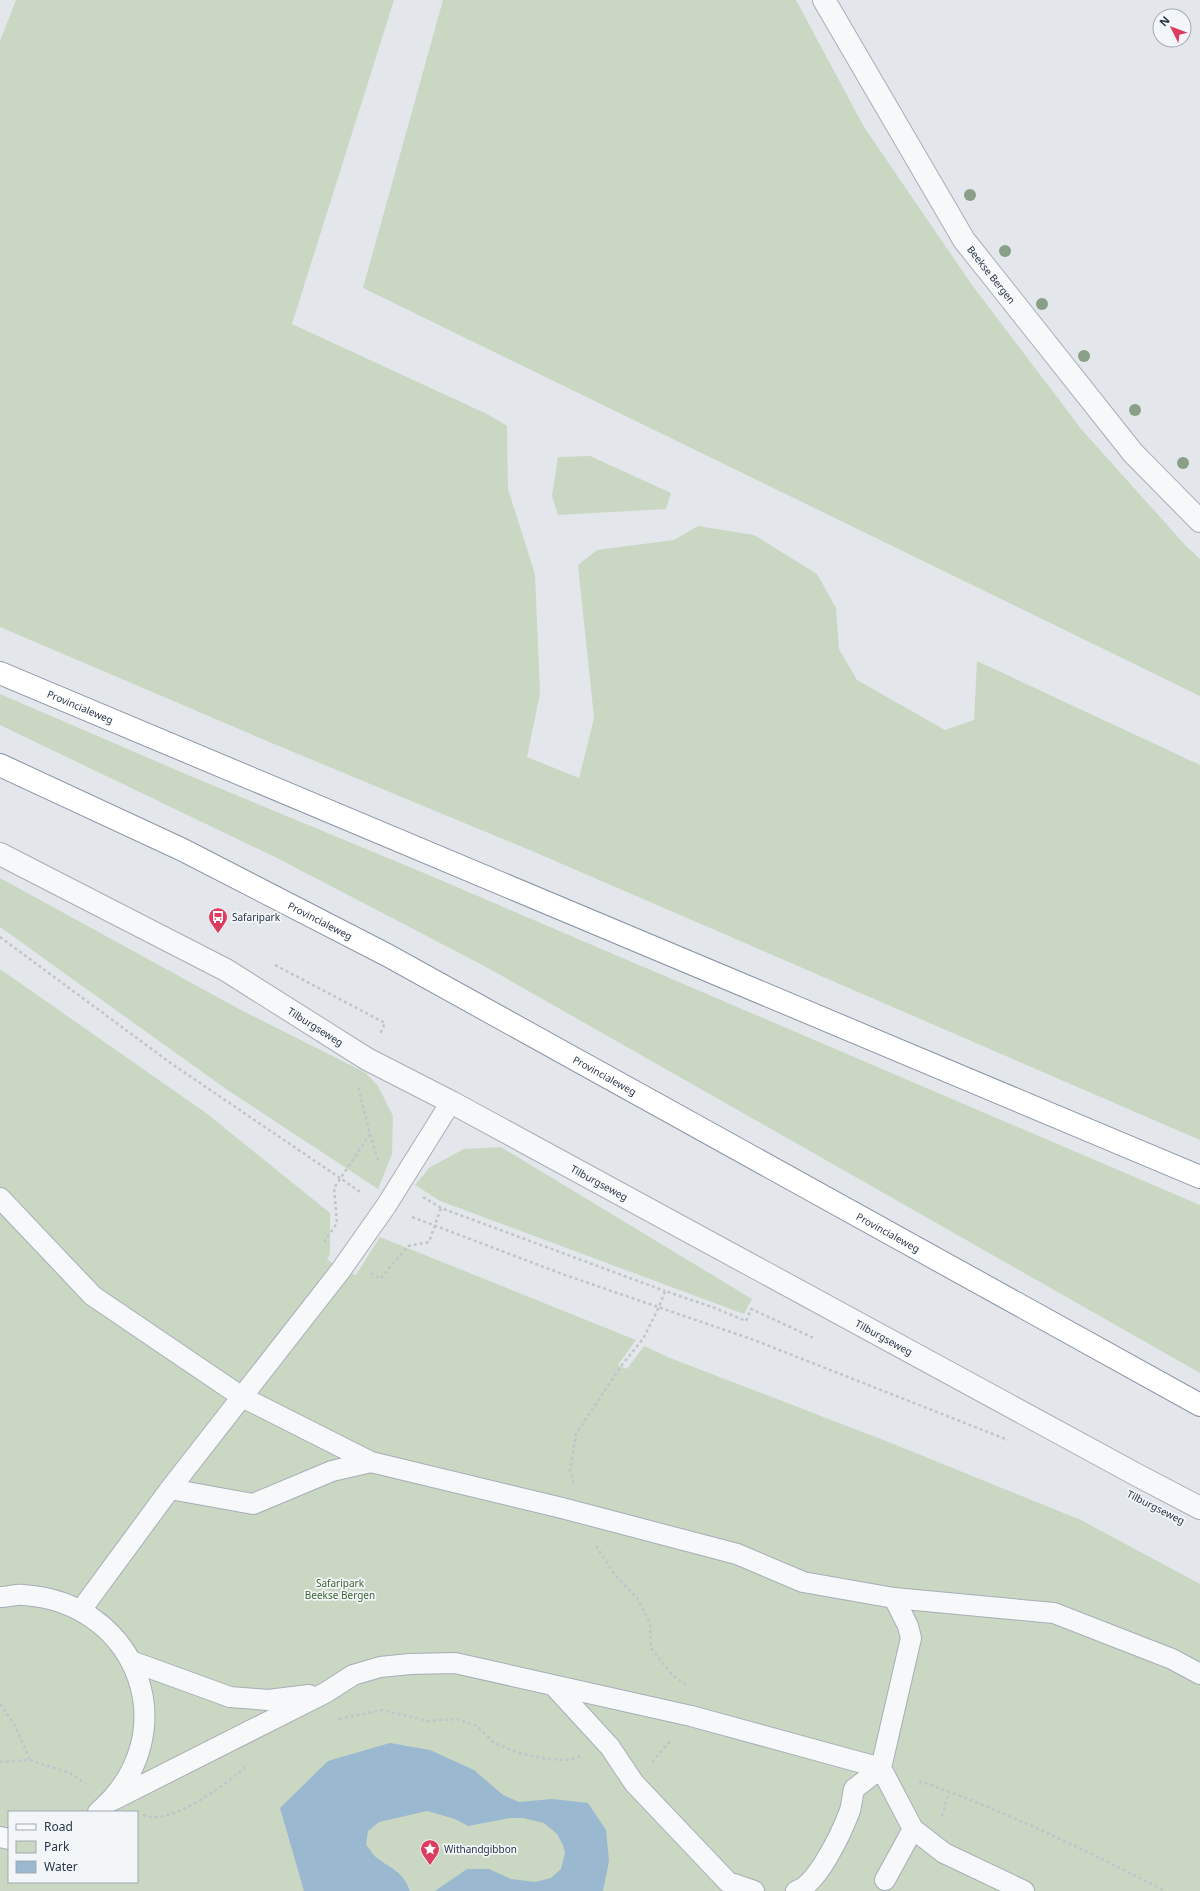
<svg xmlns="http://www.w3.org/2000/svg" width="1200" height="1891" viewBox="0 0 1200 1891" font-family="'Noto Sans',sans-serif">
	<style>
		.green { fill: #c9d7c3; fill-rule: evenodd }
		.water { fill: #9ab8cf }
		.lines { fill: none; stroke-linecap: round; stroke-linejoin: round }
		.service-casing { stroke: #a7aeb7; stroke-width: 22 }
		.minor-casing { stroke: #a7aeb7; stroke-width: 24 }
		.tertiary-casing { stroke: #a7aeb7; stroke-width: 24 }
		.trunk-casing { stroke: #8895a5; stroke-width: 24 }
		.path { stroke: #c0c5cb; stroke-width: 2.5; stroke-dasharray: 3 3; stroke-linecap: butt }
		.service { stroke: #f6f8fa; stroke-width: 20 }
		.minor { stroke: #f6f8fa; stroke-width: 22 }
		.tertiary { stroke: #f6f8fa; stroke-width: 22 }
		.trunk { stroke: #fff; stroke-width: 22 }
		.tree { fill: #899f87 }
		.labels { text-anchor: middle; stroke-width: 3.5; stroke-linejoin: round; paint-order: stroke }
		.street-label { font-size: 10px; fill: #283547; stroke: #f3f6f9 }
		.poi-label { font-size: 10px; fill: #283547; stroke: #f3f6f9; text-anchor: start }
		.park-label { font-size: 10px; fill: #406434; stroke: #f3f6f9 }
	</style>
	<rect width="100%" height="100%" fill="#e3e7ec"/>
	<!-- green -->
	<path class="green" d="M16,0H394L292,324L487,414L507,426L508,489L535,574L540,693L527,757L579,778L594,718L578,565L597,550L674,540L698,526L754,535L817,574L836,608L839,649L857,680L945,730L974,720L977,661L1200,765V1140L532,851L274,744L0,627V41Z
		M443,0H796L864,127L972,285L1082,430L1186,546L1200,559V696L363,288Z
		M590,456L671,493L666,509L558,515L552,496L558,457Z
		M0,694L188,775L424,873L1200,1205V1373L488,968L277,858L0,725Z
		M0,878L239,1009L366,1073L378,1086L393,1116L392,1154L378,1189L226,1089L0,927Z
		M0,969L206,1113L330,1213V1254L327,1259L341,1270L356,1275L380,1237L636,1340L618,1365L627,1369L644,1346L670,1358L886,1441L1081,1520L1200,1584V1891H0ZM9,1812H137V1882H9Z
		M501,1147L752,1299L744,1314L440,1201L415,1185L430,1167L464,1149Z"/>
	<!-- water -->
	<path class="water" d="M390,1743L430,1750L474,1770L503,1795L519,1802L552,1799L588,1803L606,1830L609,1861L603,1891H435L467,1869H489L511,1879L535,1882L551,1878L561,1869L565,1853L563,1845L557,1834L544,1823L523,1818H510L468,1826L455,1819L427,1811L379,1822L368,1831L366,1845C370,1849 373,1855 377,1858C391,1869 403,1871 410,1891H304L280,1808L328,1761Z"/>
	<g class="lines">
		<!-- service casing -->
		<g class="service-casing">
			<path id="service" d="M0,1198L93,1296L242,1397L371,1462
				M170,1489L253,1504L332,1471L371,1462L562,1508L737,1554L803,1582L894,1598L1054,1613L1172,1659L1200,1674
				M0,1597C8,1597 16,1594 24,1595C140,1603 187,1736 98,1812
				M81,1610L170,1489L341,1270L386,1206L451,1102
				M131,1661L230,1697L268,1700L309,1695
				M554,1686L610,1747L634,1783L728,1882L754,1891
				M113,1800L325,1693L353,1675L380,1667L410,1664L455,1663L691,1716L881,1768L913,1829L944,1853L1024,1891
				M0,1837L9,1839
				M885,1880L913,1829
				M796,1891C817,1885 841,1834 849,1813C852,1806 852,1797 854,1789L881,1768L911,1638L908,1626L894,1598"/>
		</g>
		<!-- minor casing -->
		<g class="minor-casing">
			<g id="minor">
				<path id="s1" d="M824,0L964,240L1133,453L1200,521"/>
			</g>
		</g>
		<!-- tertiary casing -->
		<g class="tertiary-casing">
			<g id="tertiary">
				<path id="s2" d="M0,854L226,970L367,1059L451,1102L1137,1475L1200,1508"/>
			</g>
		</g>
		<!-- trunk casing -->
		<g class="trunk-casing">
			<g id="trunk">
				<path id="s3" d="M0,673L1200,1177"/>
				<path id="s4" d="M0,765L183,850L387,955L1200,1405"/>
			</g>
		</g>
		<!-- path -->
		<path class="path" d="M0,937L172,1064L362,1193
			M275,965L385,1023L380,1034
			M370,1134L379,1163
			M423,1197L441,1208L665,1291
			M412,1217L565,1275L754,1340L1008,1440
			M324,1242L337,1223L334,1188L370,1134L358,1086
			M371,1273L380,1279L408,1246L429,1242L441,1208
			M574,1483L570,1470L576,1434L621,1366L643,1339L659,1307L665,1291L712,1307L746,1321L751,1309L814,1338
			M596,1546L615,1575L637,1598L650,1623L651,1648L673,1676L689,1686
			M0,1704L14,1724L30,1760
			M339,1719L382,1710L428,1721L457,1719L477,1726L494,1743L522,1754L548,1759L569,1760L581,1756
			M0,1762L30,1760L70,1773L86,1784
			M652,1762L671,1740
			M919,1781C1004,1810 1085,1850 1165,1891
			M143,1815C169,1828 229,1782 248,1765
			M942,1816L949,1791"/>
		<!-- service -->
		<use href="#service" class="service"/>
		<!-- minor -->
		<use href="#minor" class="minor"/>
		<!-- tertiary -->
		<use href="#tertiary" class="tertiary"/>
		<!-- trunk -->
		<use href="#trunk" class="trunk"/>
	</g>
	<!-- trees -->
	<g class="tree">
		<circle cx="970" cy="195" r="6"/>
		<circle cx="1005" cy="251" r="6"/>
		<circle cx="1042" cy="304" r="6"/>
		<circle cx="1084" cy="356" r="6"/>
		<circle cx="1135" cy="410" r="6"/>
		<circle cx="1183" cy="463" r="6"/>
	</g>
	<!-- icons -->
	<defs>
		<g id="bus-pin" transform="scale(1)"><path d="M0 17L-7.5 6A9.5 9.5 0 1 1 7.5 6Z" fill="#dc3d5f" stroke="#f3f6f9"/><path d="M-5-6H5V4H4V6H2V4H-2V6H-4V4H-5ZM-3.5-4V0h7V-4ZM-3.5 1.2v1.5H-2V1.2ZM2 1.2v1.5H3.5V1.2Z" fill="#fff"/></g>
		<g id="sight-pin" transform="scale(1)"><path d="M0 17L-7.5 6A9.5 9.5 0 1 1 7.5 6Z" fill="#dc3d5f" stroke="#f3f6f9"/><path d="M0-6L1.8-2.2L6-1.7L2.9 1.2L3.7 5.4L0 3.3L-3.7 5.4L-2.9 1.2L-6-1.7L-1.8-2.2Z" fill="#fff"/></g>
	</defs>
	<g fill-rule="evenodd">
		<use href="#bus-pin" x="218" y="917"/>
		<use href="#sight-pin" x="430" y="1849"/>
	</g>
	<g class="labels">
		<!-- street labels -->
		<g class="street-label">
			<text dy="4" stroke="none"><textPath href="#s1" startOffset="322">Beekse Bergen</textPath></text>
			<text dy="4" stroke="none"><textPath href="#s3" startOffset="87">Provincialeweg</textPath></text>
			<text dy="4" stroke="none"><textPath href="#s4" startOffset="356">Provincialeweg</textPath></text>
			<text dy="4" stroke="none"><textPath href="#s2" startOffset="360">Tilburgseweg</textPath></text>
			<text dy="4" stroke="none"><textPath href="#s4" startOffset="680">Provincialeweg</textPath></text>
			<text dy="4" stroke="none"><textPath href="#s2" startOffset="684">Tilburgseweg</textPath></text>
			<text dy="4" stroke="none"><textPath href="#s4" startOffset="1004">Provincialeweg</textPath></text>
			<text dy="4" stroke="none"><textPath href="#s2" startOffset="1008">Tilburgseweg</textPath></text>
			<text transform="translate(1156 1507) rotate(27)" y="4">Tilburgseweg</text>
		</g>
		<!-- poi labels -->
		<g class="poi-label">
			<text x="232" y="921">Safaripark</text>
			<text x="444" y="1853">Withandgibbon</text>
		</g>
		<!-- park labels -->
		<g class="park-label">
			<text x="340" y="1587">Safaripark<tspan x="340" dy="12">Beekse Bergen</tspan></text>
		</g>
	</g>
	<!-- legend -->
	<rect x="8" y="1811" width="130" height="72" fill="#f3f6f9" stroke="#a2a9b2"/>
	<rect x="16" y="1824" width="20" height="6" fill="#f6f8fa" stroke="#a2a9b2"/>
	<text x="44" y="1831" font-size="12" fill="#283547">Road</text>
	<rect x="16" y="1841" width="20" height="12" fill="#c9d7c3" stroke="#a2a9b2"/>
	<text x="44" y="1851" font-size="12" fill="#283547">Park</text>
	<rect x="16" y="1861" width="20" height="12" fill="#9ab8cf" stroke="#a2a9b2"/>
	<text x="44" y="1871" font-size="12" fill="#283547">Water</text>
	<!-- north arrow -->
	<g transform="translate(1172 28) rotate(312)"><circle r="19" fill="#f3f6f9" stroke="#a2a9b2"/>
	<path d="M0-3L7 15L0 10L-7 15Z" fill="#dc3d5f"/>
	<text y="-6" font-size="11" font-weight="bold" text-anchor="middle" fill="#283547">N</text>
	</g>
</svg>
